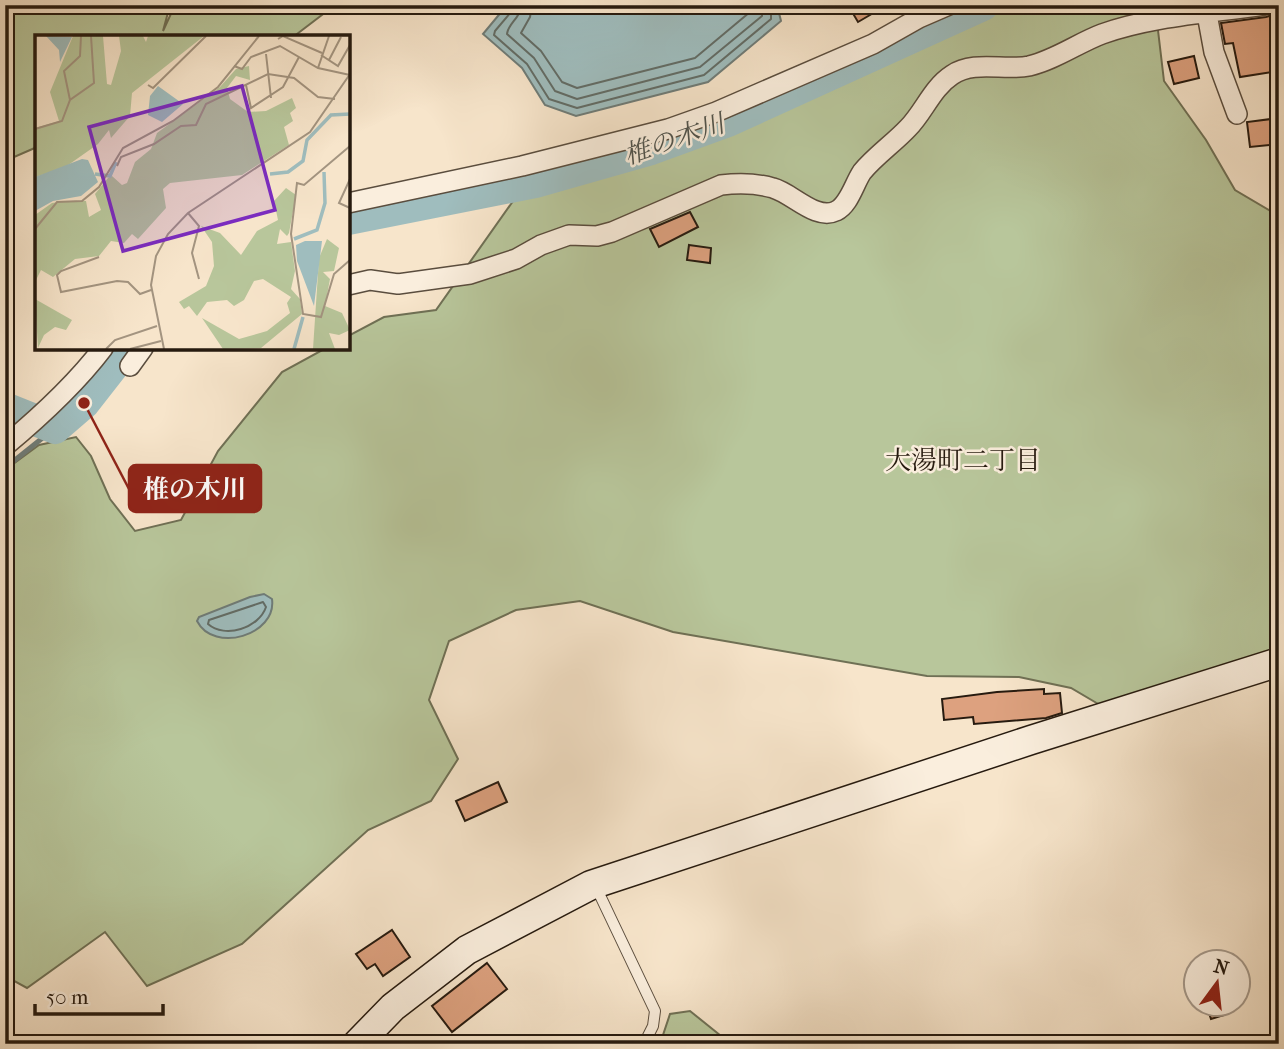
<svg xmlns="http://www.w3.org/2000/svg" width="1284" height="1049" viewBox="0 0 1284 1049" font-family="'IM FELL French Canon','Noto Serif JP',serif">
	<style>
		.green { fill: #b8c69b; stroke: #6f7055; stroke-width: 2 }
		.water { fill: #9fbdbe; stroke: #6f7c78; stroke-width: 2 }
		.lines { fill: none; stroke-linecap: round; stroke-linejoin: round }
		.shore { stroke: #626c66; stroke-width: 2 }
		.stream { stroke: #6f7c78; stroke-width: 5 }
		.river { stroke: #9fbdbe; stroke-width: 32 }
		.building { fill: #dda17f; stroke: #261a0f; stroke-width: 2 }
		.lane-casing { stroke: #5a4d3e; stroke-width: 12 }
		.street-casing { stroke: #5a4d3e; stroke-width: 22 }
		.secondary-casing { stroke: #261a0f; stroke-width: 31 }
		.lane { stroke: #faeedd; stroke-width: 10 }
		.street { stroke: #faeedd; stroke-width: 19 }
		.secondary { stroke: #faeedd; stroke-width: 28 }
		.labels { text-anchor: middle; stroke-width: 5; stroke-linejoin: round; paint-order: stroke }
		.water-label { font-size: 26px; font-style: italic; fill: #50534c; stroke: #faeedd }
		.neighbourhood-label { font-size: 26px; fill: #261a0f; stroke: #faeedd }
		.inset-river { fill: none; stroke: #9fbdbe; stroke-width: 3.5 }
		.inset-road { fill: none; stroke: #a39480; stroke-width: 2 }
		.view { fill: #7b2cbf; fill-opacity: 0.15; stroke: #7b2cbf; stroke-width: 3.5 }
		.inset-edge { fill: none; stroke: #261a0f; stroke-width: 3.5 }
		.leader { fill: none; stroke: #8f2418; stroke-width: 2.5 }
		.callout-dot { fill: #8f2418; stroke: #faeedd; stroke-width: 2.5 }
		.callout { fill: #8f2418; stroke: #8f2418; stroke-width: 2.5 }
		.callout-label { font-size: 26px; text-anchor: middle; font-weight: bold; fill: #fff }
	</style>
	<rect width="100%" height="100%" fill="#f7e5cb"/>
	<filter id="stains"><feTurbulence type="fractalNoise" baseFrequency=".00286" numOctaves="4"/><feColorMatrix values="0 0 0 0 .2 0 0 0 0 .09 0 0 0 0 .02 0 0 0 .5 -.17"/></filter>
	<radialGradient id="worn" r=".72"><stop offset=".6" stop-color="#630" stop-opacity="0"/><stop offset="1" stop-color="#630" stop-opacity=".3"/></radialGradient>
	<!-- green -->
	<path class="green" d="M5,5H170L163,31L175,5H335L293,37H37V147L5,161Z
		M1012,5H1155L1164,81L1206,140L1235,190L1279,216V648L1100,705L1071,688L1019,677L927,676L673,632L580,601L516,610L449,641L429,700L458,759L431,801L368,830L242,944L147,986L105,932L27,988L5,976V470L39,445L76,437L91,456L110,499L135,531L181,520L218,451L282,372L326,348H348V336L384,317L436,310L518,194L745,122L876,65L952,26Z
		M690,1011L731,1044H660L670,1014Z"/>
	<!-- water -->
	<path class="water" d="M507,5H777L781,21L708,82L576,116L545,105L522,68L483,34Z
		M264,594L272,599C277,635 214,654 197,621L199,617L250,597Z"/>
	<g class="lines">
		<!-- shore -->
		<path class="shore" d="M512,5L511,12L495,31L494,35L527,64L549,99L577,108L704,75L771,19V5
			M521,5C521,18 508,23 507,34L534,58L555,91L577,99L700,67L762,16V5
			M532,5L530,17L521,33L541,51L562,82L577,88L695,58L750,12L751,5
			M263,602L266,607C259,628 225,639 208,624L209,620Z"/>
		<!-- stream -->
		<path class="stream" d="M5,468L55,428"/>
		<!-- river -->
		<path class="river" d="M348,219L535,182L651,149L728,121L983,5
			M5,408L55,428L84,403L127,348"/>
	</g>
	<!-- building -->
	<path class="building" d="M848,5H887L858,22Z
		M1279,13V71L1240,77L1233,43L1225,44L1221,23L1266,17Z
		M1194,56L1199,78L1174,84L1168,62Z
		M1279,118V144L1250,147L1247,122Z
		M690,212L698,227L659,247L650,229Z
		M689,245L711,248L710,263L687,260Z
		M1044,689V694L1060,693L1062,713L1046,718L974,724L973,717L944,720L942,699L997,692Z
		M498,782L507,802L465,821L456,801Z
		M392,930L410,957L383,976L375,964L367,969L356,954Z
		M487,963L507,989L452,1032L432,1006Z
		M1206,1004H1221L1224,1015L1211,1019Z"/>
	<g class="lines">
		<!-- lane casing -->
		<g class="lane-casing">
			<path id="lane" d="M596,887L655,1011L653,1026L644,1044"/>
		</g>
		<!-- street casing -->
		<g class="street-casing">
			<path id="street" d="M1207,14L1214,52L1237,114
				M348,203L522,166L668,129L716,112L873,44L919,18L949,5
				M348,285L370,280L398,284L470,274L516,259L541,245L569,235L597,236L612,232L721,185C739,183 756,183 773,188C792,193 816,221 836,211C849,205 854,184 862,172C875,156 894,143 908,128C924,112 932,88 952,75C974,60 1004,71 1029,66C1055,60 1078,43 1102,34C1153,16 1211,13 1264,5
				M130,366L143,348
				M5,446C41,416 75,385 103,348"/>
		</g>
		<!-- secondary casing -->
		<g class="secondary-casing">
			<path id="secondary" d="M357,1044L393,1007L467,950L591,885L1031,740L1279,662"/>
		</g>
		<!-- lane -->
		<use href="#lane" class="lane"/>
		<!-- street -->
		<use href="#street" class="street"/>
		<!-- secondary -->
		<use href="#secondary" class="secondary"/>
	</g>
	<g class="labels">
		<!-- water labels -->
		<g class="water-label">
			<text transform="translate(674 139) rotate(-19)" y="9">椎の木川</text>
		</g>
		<!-- neighbourhood labels -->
		<g class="neighbourhood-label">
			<text x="963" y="469">大湯町二丁目</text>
		</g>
	</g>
	<!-- overview -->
	<g transform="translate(35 35)">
		<rect width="315" height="315" fill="#f7e5cb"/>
		<path d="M38,1H68L72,49L76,50L86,16L84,1H108L111,7L113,1H169L97,58L95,81L76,103L74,95L63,109L29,133L0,142V93L24,86L15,57ZM214,31L215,45L201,41L192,53L195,64L213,77L231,76L257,63L261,73L255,78L258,86L249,92L254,110L207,140L135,148L128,154L131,173L103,204L97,199L89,208L76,206L64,221L40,224L18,242L6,235L0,247V180L17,168L35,166H51L54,182L66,175L60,159L73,143L77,141L87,150L92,148L100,127L116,114L122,98L185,52L201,34ZM251,153L261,160L254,198L252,201L245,194L242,209L256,207L260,236L256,254L265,264L267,279L226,313L188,314L167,283L204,304L232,296L255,278L252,268L256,262L228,244L219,246L209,265L199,271L192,265L172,267L162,281L154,271L149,274L144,267L171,251L179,231L177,207L166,191L185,198L206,220L222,196L243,185L239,166ZM292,204L304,213L299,236L288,237L295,244L290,271L307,278L315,295L304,300L294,298L300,314H278L284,223ZM0,264L37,285L31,295L20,292L9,300L3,313Z" fill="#b8c69b"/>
		<path d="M11,1L37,2L25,27L24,15ZM123,51L148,69L127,87L113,80L115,61ZM47,124L53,125L63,147L46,161L18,166L0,176V142ZM270,206H287L279,271L262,226L261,210Z" fill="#9fbdbe"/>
		<path class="inset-river" d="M60,139L75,141L81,127M235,139L253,137L268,126L272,105L296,80L315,79M259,204L282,195L290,168L289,137M259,314L268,282"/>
		<path class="inset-road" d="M243,4L248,1L287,18M231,19L236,63M286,20L303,31L315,10M294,25L306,2M199,31L207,34L216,22L245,11L283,33L315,40M283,33L294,1M113,50L118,53L171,1M211,50L216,73L248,52L264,22M35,65L29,36L45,21L46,1M0,94L27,86L35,65L59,48L56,1M315,111L269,150L262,148L256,199L268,279L286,282L299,239L315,225M82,131L86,122L119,109L146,91L161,90L171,69L233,39L259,43L283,62L300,64M315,144L304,168L315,173M153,178L164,191L157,218L164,244M0,194L22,167L47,166L64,152L88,113L138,86L183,52L224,1M64,222L26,236L22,240L26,257L82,246L93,247L105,259L116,255M71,314L80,305L122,291M95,314L126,306M129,314L116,250L121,221L133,199L153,178L275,97L315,39"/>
		<path class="view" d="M207,51L240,175L88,216L54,92Z"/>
		<rect width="315" height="315" class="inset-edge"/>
	</g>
	<!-- callouts -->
	<path class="leader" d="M84 403L129 489"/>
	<circle class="callout-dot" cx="84" cy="403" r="7"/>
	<rect class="callout" x="129" y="465" width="132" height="47" rx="7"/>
	<g class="callout-label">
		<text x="195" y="498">椎の木川</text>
	</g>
	<!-- margin -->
	<rect width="1284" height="1049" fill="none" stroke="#f7e5cb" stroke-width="28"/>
	<rect x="7" y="7" width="1270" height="1035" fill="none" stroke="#261a0f" stroke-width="3.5"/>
	<rect x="14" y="14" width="1256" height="1021" fill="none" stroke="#261a0f" stroke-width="2"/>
	<!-- north arrow -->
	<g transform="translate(1217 983) rotate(15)"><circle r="33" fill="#faeedd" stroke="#a5998b" stroke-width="2"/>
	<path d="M0-5L12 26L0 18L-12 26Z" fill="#8f2418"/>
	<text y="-10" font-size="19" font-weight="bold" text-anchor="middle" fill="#261a0f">N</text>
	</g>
	<!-- scale -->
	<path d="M35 1004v10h128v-10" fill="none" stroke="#261a0f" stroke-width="3.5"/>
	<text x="46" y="1004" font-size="21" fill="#261a0f" stroke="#faeedd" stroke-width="5" paint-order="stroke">50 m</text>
	<rect width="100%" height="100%" filter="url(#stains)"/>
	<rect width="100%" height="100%" fill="url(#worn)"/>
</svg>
